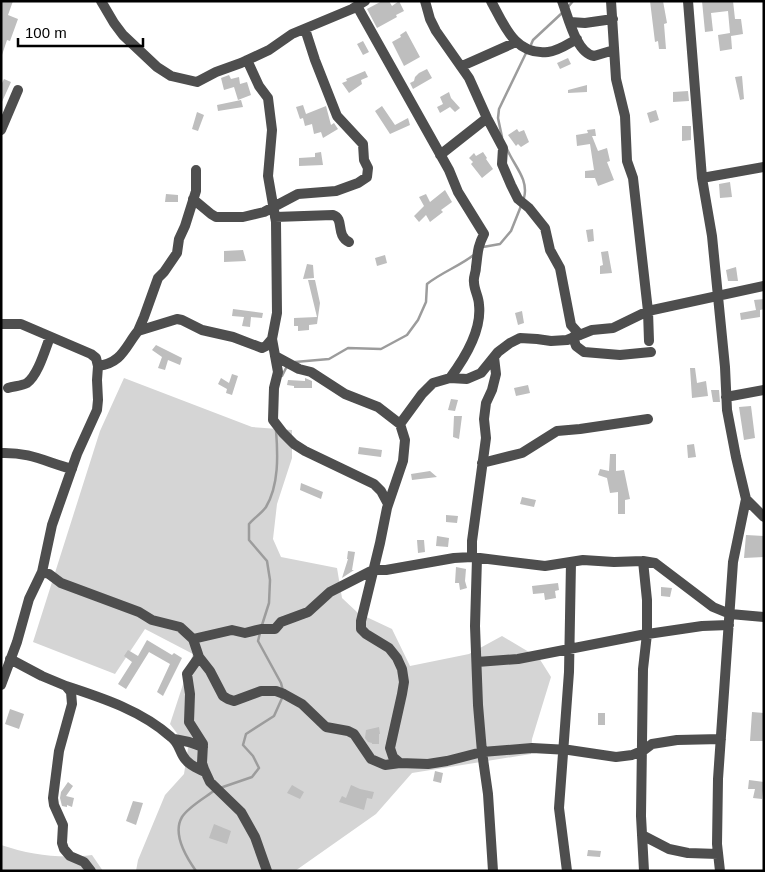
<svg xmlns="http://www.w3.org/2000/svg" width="765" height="872" viewBox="0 0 765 872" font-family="Helvetica,sans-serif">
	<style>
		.green { fill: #d5d5d5 }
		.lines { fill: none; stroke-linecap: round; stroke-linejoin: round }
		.stream { stroke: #9c9c9c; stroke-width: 2.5 }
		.building { fill: #bebebe }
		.minor { stroke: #4e4e4e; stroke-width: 10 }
	</style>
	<rect width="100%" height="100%" fill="#fff"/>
	<!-- green -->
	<path class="green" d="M124,378L252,427L292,430V458L277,504L273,539L281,557L337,568L342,598L358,613L392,629L410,666L469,654L502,636L539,658L551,677L532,739L531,754L412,773L376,814L295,871H136L138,860L165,795L184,774L188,748L170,724L193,654L145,629L115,674L33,642L100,431Z
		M1,845C31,855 60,859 92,855L103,871H1Z"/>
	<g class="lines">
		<!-- stream -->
		<path class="stream" d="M568,7L573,1
			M530,47L533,40L562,13
			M502,137L498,118L499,109L527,51
			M507,149C514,166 529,179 524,198
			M483,247L500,244L511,231L521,206
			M293,363L295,362L329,359L348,348L381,349L407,335L418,320L426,302L427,284C442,272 460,266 475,254
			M282,376L286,368L288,366
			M262,625L269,603L270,580L267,561L249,540V524C254,518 262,513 266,507C279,485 278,455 276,430
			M260,633L258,641L281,683L283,691
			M220,788L252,777L259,768L253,756L243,745L246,734L274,716L283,696
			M196,871C186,857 172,834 182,817C188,807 206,797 215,790"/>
	</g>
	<!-- building -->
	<path class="building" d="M1,1H13L8,15L18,19L10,41L7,40L2,55Z
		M382,1H389L392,6L399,1L404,11L396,15L397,17L377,28L367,9Z
		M650,1H663L667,23L664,24L666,49H659L658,41L655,42Z
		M702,1H733L735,19H741L743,34L731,36L732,49L720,51L718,35L730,33L728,11L711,13L713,31L705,32Z
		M406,31L420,57L404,66L392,42L401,37L400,35Z
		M363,41L369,52L363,55L357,44Z
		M568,58L571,64L560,69L557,63Z
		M427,69L432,78L413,89L410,83L414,81L415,77L419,73Z
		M365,71L368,77L361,80L362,84L349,93L342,83L347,81L346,79Z
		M229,75L231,79L239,77L240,84L247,82L251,95L238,100L234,87L224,90L221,78Z
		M742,76L744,99L740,100L735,77Z
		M4,79L11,82L1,104V85Z
		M587,85V92L568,93V90Z
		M688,91L689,101L673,102V92Z
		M449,92L451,98L460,108L455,112L450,107L440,113L437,107L443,104L440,97Z
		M241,100L243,107L218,111L217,105Z
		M303,105L306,114L326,106L331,125L334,123L338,129L323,138L321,132L314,134L312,124L305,126L303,118L300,119L296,107Z
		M382,106L395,125L408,118L410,125L390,134L375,111Z
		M656,110L659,120L650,123L647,113Z
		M197,112L204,115L198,131L192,129Z
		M682,126H691V140L682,141Z
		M517,129L519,132L524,130L529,142L521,147L518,144L516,146L508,135Z
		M595,129L596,136H592L598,151L607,148L610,161L607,162L614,180L598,186L595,178H585V171L594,170L590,144L577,146L576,135L588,133L587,130Z
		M321,152L323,165L299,166V158L315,157V153Z
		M483,152L487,158L486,159L493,169L482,178L471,164L473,162L469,158L474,153L476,156Z
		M730,182L732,197L720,198L719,184Z
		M445,190L452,202L441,210L443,212L430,222L426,215L419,222L414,216L424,206L419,197L426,194L430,202Z
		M166,194L178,195V202H165Z
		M593,229L594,241L588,242L586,230Z
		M243,250L246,261L224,262V251Z
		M608,251L612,273L600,274V266L603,265L601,252Z
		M385,255L387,263L377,266L375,258Z
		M307,264L313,265L314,278L303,279Z
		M736,267L738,281H728L726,270Z
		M308,280H315L320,303L317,324L309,325V330L298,331V326H294V318L317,317Z
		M764,299V309L760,310V317L741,320L740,313L756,310L754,300Z
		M233,309L263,313L262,318L251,317L250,327L242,326L244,317L232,316Z
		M522,311L524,323L518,325L515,313Z
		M156,345L182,358L180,365L168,360L165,370L158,368L162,357L152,350Z
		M690,368H695L697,383L706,381L708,396L692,398Z
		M232,374L238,376L232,395L226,393L227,389L218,384L221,378L229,383Z
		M305,378L312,381V388H294V386L287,385L288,380L305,381Z
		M528,385L530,393L516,396L514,388Z
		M711,390H719L720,402H713Z
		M451,399L458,400L455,411L448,410Z
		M751,406L755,438L744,440L739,407Z
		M454,416H462L459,439L453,437Z
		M694,444L696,457L688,458L687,445Z
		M359,447L382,450L381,457L358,454Z
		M610,454H616V471L624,470L630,499L625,500V514H618V492L610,493L607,478L598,475L600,469L609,471Z
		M430,471L437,477L412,480L411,474Z
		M301,483L323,492L321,499L300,490Z
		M522,497L536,500L534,507L520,504Z
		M446,515L458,516L457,523L446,522Z
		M746,535L764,536V557L744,558Z
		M437,536L449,538L448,547L436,546Z
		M417,540H424L425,552L418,553Z
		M348,551L355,552L352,570H354L342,578L348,559H347Z
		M456,567L466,569L465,581L467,588L460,590L459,583H455Z
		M558,583L559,590L555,591L556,598L545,600L544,593L533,594L532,586Z
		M661,587L672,588L670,597L661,596Z
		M147,640L172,655L174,653L182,658L163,696L157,692L170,664L149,652L126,689L118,684L132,662L124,656L128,650L138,656Z
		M10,709L24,714L19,729L5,724Z
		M752,712L764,713V741H750Z
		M598,713H605V725H598Z
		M379,727L380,734H379V744H372V743L368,742L365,738L366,730Z
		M435,771L443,773L441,783L433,781Z
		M749,780L764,782L762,799L753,798L755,789H748Z
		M68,782L73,786L66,796L74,798L72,807L67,805V807L62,806L60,798L61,792Z
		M292,785L304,792L300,799L287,793Z
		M351,785L360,789L374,792L372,799L367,798L364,810L339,802L342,796L346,798Z
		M133,801L143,803L136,825L126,821Z
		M214,824L231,831L227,844L209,838Z
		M588,850L601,851L600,857L587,856Z"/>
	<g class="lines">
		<!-- minor -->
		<path class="minor" d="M101,1L114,23L123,35L157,67L171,76L197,82L216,72L241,63L269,50L292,34L352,9L365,1
			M425,1L430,19L436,31L469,78L487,118L503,148L502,164L511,185L518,199L529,208L545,228L550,250L560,268L571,325L580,335
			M491,1C504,25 515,56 548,52C558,51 568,44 577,39
			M562,1C568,16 576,53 594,56L614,50
			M611,1L616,79L625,116L627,161L633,178L648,311L649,341
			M688,1L702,178L712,236L725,367L727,410L736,457L746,499L733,562L718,779L717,844L720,871
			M357,6L449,170L458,192L484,234C477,248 478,253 476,267C476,273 473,277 474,282C474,290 479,297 479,305C482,331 465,358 450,378
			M570,22L585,23L613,19
			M247,60L259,86L268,98L272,130L268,176L276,222L277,313L272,339L278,372L274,388L273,420L283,433L294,444L305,451L374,484L381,491L388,504
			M462,66L516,42
			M1,130L18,90
			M440,155L487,118
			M702,178L764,167
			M193,199L211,214L216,217H243L264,212L298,194L336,191L358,183L367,177L368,168L364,160L363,144L337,116L315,60L305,29
			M275,217L333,215C345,219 335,235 349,242
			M1,324H21L91,354L96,358L98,366L97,380L98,400L97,410L77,454L52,525L42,572L29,599L17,642L1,685
			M138,331L144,317L158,278L164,272L177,253L179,239L185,226L196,191V170
			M573,337L576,346L584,352L620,355L651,352
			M275,356L299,369L311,372L345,394L378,407L400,424L405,440L403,461L387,508L380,543L361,621V629L366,634L389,648L397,658L402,669L404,682L402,694L390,748L393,757L400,763L428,764L447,761L482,752L532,748L569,750L616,757L632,755L644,750L652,744L677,740L721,739
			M98,366C122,363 125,347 138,331L177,319L182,320L202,330L233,337L262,348L266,346L272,339
			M8,388C14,386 22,386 27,383C38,375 45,350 50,337
			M726,397L764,390
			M400,424L422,394L433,383L450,378L467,379L481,373L498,352L510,343L520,338L537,339L551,341L567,340L592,330L613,328L648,311L764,286
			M1,453C30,452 46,462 72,469
			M482,463L522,453L557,431L580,429L648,419
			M746,499L764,517
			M472,557V541L486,438L484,419L486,403L492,390L496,374L494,357
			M477,558L475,626L478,705L482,752L488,794L493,871
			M643,561L647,600V634L643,669L641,816L644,871
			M42,572L49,574L61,583L139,612L152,620L180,627L193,639L199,657L210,671L223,696L228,699L234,701L261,691H276L284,694L302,704L326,727L348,731L354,734L371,759L385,765L400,763
			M193,639L232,630L245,633L261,629H275L281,622L308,612L330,592L373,570H386L454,558L472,557L545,566L583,560L614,562L643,561L655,563L713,607L730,614L764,617
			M199,657L187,674L190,694L189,722L203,744L202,763L204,769L210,782L241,812L255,837L267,871
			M10,659L42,676L66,686L71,692L72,704L59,751L53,798L54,805L63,825L62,843L64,849L70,856L84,862L91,871
			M477,662L518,659L641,635L702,626L729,625
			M66,686C103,698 142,711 171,737C178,742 179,749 183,756C188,765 197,768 205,772
			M174,739L189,742L203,747
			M642,835L669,849L688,853L718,854
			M567,871L559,808L569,672L571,562"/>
	</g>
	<!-- border -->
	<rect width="765" height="872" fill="none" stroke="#000000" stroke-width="5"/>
	<!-- scale -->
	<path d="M18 38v8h125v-8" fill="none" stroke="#000000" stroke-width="2.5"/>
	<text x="25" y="38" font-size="15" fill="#000000" stroke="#ffffff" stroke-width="4" paint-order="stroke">100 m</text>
</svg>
